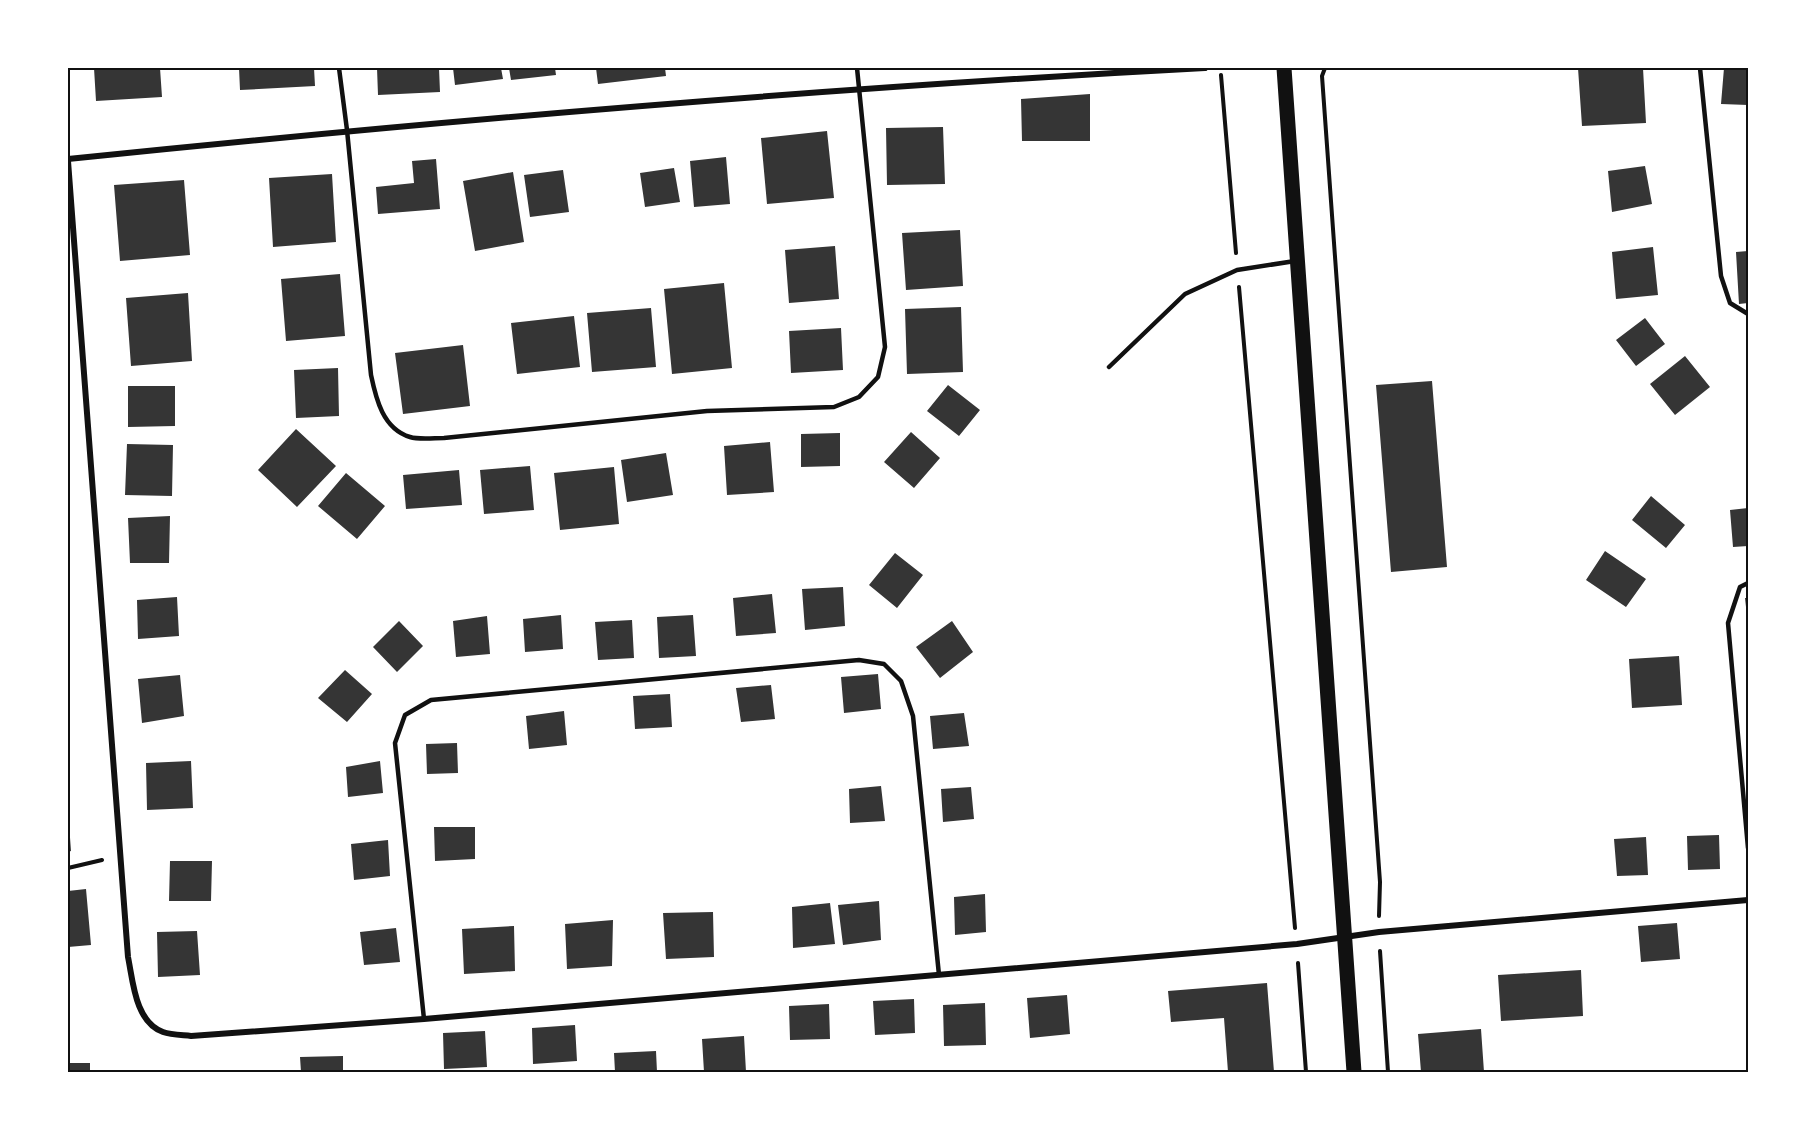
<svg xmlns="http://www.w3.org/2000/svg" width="1816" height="1140" viewBox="0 0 1816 1140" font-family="'Nunito Sans',sans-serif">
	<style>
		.building { fill: #353535 }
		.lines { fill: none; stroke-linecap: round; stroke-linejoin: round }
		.path { stroke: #111; stroke-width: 4 }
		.service { stroke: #111; stroke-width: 4.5 }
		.minor { stroke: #111; stroke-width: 6 }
		.primary { stroke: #111; stroke-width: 15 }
		.neatline { fill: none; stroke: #111; stroke-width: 2 }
	</style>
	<rect width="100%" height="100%" fill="#fff"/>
	<!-- building -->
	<path class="building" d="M94,68H160L162,97L96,101Z
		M239,68H314L315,86L240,90Z
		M377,68H439L440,92L378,95Z
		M453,68H501L503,79L455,85Z
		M509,68H555L556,75L511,80Z
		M596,68H665L666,76L598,84Z
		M1578,68H1643L1646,123L1582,126Z
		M1724,68H1748V105L1721,104Z
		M1090,94V141H1022L1021,99Z
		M943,127L945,184L887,185L886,128Z
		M827,131L834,198L767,204L761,138Z
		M726,157L730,204L694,207L690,161Z
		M436,159L440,209L378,214L376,187L414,183L412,161Z
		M1645,166L1652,204L1612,212L1608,171Z
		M674,168L680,202L645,207L640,173Z
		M563,170L569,212L530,217L524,175Z
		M513,172L524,242L475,251L463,181Z
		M332,174L336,242L273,247L269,178Z
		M184,180L190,255L120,261L114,185Z
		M960,230L963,286L906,290L902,233Z
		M835,246L839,299L789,303L785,250Z
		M1653,247L1658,295L1616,299L1612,252Z
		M1748,251V303L1739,304L1736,252Z
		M340,274L345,336L286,341L281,279Z
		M724,283L732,368L672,374L664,289Z
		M188,293L192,361L131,366L126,298Z
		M961,307L963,372L907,374L905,309Z
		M651,308L656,367L592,372L587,313Z
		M574,316L580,367L517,374L511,323Z
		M1645,318L1665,344L1636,366L1616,340Z
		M841,328L843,370L791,373L789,331Z
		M463,345L470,406L403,414L395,353Z
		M1685,356L1710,387L1675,415L1650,384Z
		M338,368L339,416L296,418L294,370Z
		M1432,381L1447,567L1391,572L1376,385Z
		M948,385L980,410L959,436L927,411Z
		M128,386H175V426L128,427Z
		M296,429L336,466L297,507L258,470Z
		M911,432L940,458L914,488L884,462Z
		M840,433V466L801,467V434Z
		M770,442L774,492L727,495L724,446Z
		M127,444L173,445L172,496L125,495Z
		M666,453L673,495L627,502L621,460Z
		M530,466L534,510L484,514L480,470Z
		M614,467L619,524L560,530L554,473Z
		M459,470L462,505L406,509L403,475Z
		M346,473L385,506L357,539L318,506Z
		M1651,496L1685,525L1666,548L1632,520Z
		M1748,508V546L1733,547L1730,510Z
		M170,516L169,563H130L128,518Z
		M1605,551L1646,579L1626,607L1586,580Z
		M895,553L923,575L897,608L869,585Z
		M843,587L845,626L805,630L802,589Z
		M772,594L776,633L736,636L733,598Z
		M177,597L179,636L138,639L137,600Z
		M1745,598H1748V616H1747Z
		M561,615L563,649L525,652L523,619Z
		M693,615L696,656L659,658L657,617Z
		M487,616L490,654L456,657L453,621Z
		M632,620L634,658L598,660L595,622Z
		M399,621L423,646L397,672L373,647Z
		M952,621L973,652L940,678L916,647Z
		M1679,656L1682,705L1632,708L1629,659Z
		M345,670L372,694L347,722L318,698Z
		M878,674L881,709L844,713L841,677Z
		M180,675L184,716L142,723L138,679Z
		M771,685L775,719L741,722L736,688Z
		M670,694L672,727L635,729L633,696Z
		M564,711L567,745L529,749L526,716Z
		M964,713L969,746L933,749L930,716Z
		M457,743L458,773L427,774L426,744Z
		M191,761L193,808L147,810L146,763Z
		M380,761L383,793L348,797L346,767Z
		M881,786L885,821L850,823L849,789Z
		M971,787L974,819L943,822L941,789Z
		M68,824H69L71,851L68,852Z
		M434,827H475V859L435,861Z
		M1719,835L1720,869L1688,870L1687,836Z
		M1646,837L1648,875L1617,876L1614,839Z
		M388,840L390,876L354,880L351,844Z
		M170,861H212L211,901H169Z
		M86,889L91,945L68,947V891Z
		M985,894L986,932L955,935L954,897Z
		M879,901L881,940L843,945L838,905Z
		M830,903L835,944L793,948L792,907Z
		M713,912L714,957L666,959L663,913Z
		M613,920L612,966L567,969L565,924Z
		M1677,923L1680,959L1641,962L1638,926Z
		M514,926L515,971L464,974L462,929Z
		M396,928L400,962L364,965L360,932Z
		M197,931L200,975L158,977L157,932Z
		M1581,970L1583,1016L1501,1021L1498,975Z
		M1267,983L1274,1072H1228L1224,1018L1171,1022L1168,991Z
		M1067,995L1070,1034L1030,1038L1027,998Z
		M914,999L915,1033L875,1035L873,1001Z
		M985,1003L986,1045L944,1046L943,1005Z
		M829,1004L830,1039L790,1040L789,1006Z
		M575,1025L577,1061L533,1064L532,1028Z
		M1481,1029L1484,1072H1421L1418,1034Z
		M485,1031L487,1067L444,1069L443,1033Z
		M744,1036L746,1072H704L702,1039Z
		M656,1051L657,1072H615L614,1053Z
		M343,1056V1072H301L300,1057Z
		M68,1063H90V1072H68Z"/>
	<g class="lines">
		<!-- path -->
		<path class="path" d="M1325,68L1322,76L1380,882L1379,916
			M1221,75L1236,253
			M1239,287L1295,928
			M68,868L102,860
			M1380,951L1388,1072
			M1298,963L1306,1072"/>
		<!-- service -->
		<path class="service" d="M339,68L347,130L371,375C376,399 383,429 410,437C419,440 434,438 444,438L707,411L834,407L859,397L878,377L885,347L857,68
			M1700,68L1721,276L1730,303L1748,314
			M1109,367L1185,294L1237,270L1295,261
			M1748,583L1740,587L1728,623L1748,848
			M424,1019L395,743L405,715L431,700L859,660L884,664L901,681L913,716L939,975"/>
		<!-- minor -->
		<path class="minor" d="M68,159C446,120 825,88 1205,68
			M68,161L128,957C133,981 135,1022 163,1032C171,1035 182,1035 191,1036L424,1019L1297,944L1379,932L1748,900"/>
		<!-- primary -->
		<path class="primary" d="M1284,68L1354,1072"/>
	</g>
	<!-- border -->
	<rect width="1816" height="1140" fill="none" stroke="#ffffff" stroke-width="138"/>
	<rect x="69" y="69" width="1678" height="1002" class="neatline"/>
</svg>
